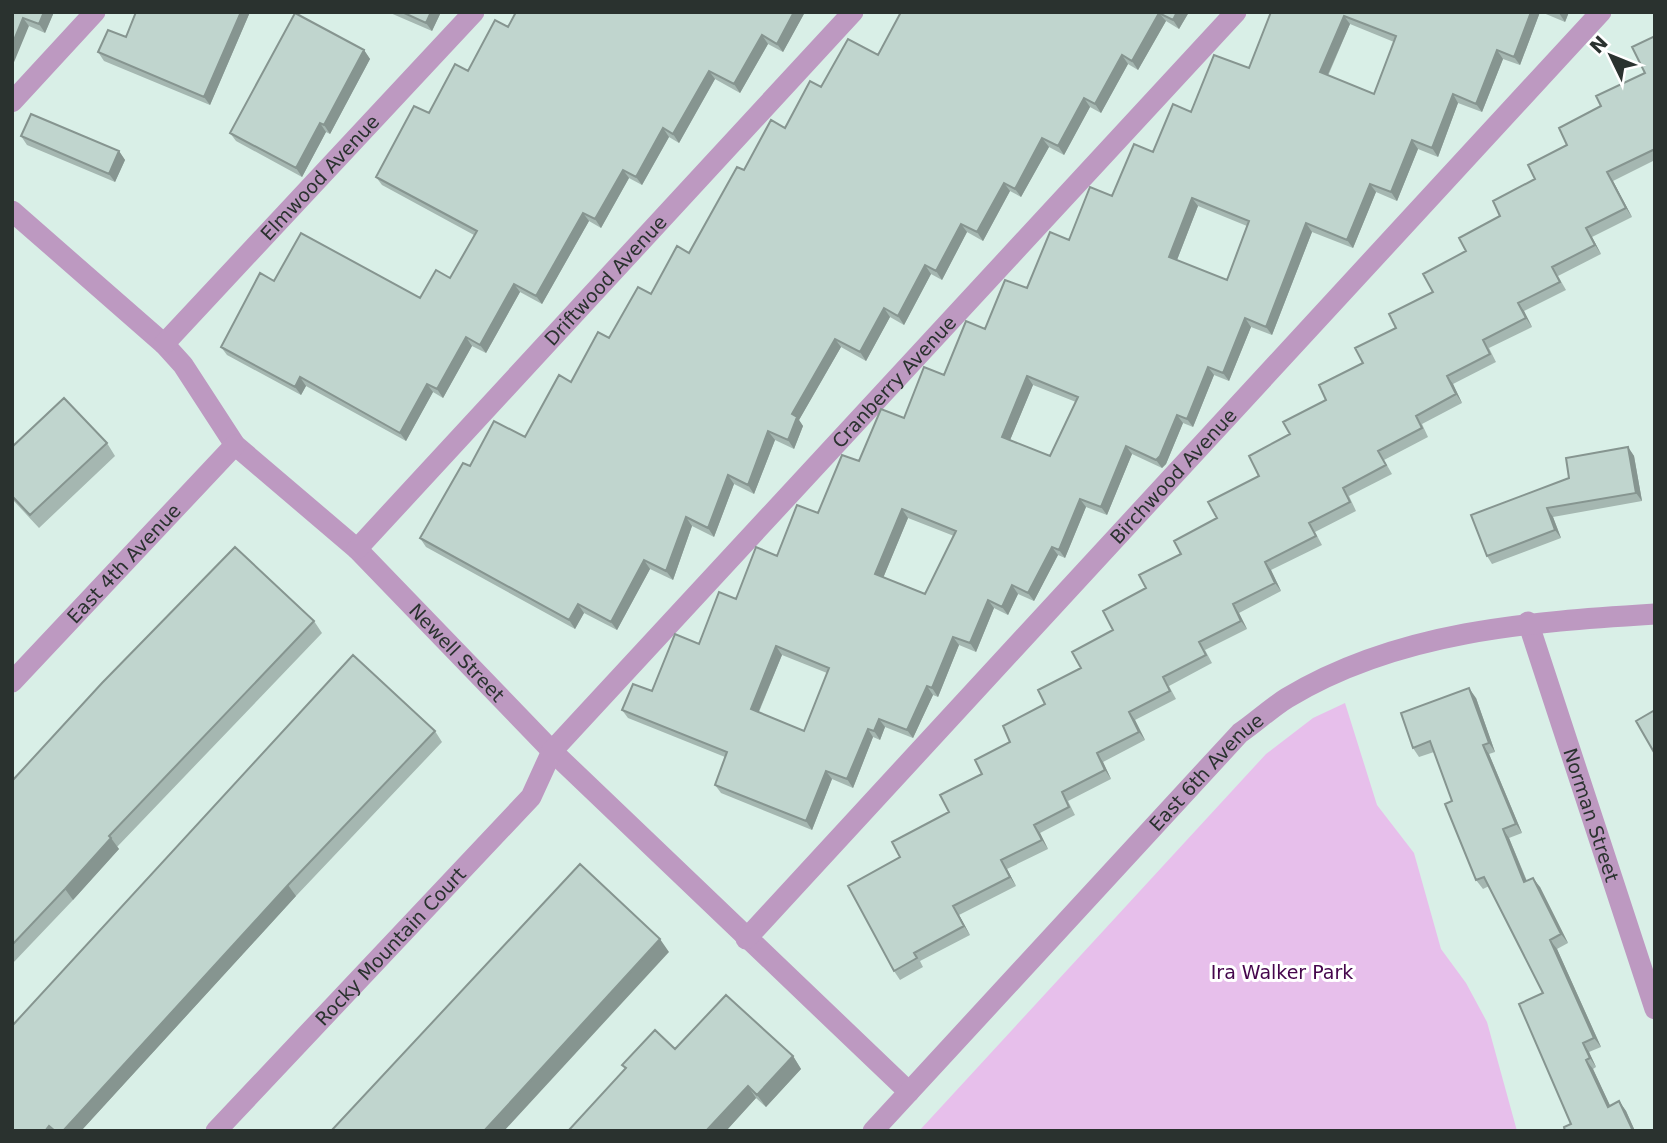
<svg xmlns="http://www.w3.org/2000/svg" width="1667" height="1143" viewBox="0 0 1667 1143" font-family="'DejaVu Sans',sans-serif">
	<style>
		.green { fill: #e7bfeb }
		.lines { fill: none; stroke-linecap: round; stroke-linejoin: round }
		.street { stroke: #bd99c1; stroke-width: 21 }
		.wall { fill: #a5b7b1; fill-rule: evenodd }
		.shaded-wall { fill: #869590 }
		.building { fill: #c0d5ce; stroke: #869590; stroke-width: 2; fill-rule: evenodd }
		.labels { text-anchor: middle; stroke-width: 6; stroke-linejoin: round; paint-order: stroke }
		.street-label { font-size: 19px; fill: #2a322f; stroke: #fff }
		.park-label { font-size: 19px; fill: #45064c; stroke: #fff }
	</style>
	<rect width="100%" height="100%" fill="#d9efe7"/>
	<!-- green -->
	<path class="green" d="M1345,703L1377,805L1414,853L1441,949L1466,983L1487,1022L1517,1131H919L1266,754L1313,718Z"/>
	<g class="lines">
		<!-- street -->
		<g class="street">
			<path d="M12,102L95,12"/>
			<path id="s1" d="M12,211L164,344L183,365L235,445L357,549L552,751L909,1092"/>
			<path id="s2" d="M164,344L474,12"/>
			<path id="s3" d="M357,549L853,12"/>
			<path id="s4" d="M1528,622L1655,1009"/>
			<path id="s5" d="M12,682L235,445"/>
			<path id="s6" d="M746,939L1601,12"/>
			<path id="s7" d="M216,1131L531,797L552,751L1236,12"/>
			<path id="s8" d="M873,1131L1240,733C1256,722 1271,708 1287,698C1398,631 1529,622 1655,614"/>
		</g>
	</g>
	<!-- wall -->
	<path class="wall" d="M12,12H54L45,33L29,26Z
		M136,12H250L210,105L104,61L98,52L126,37Z
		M388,12H441L432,31Z
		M516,12H805L783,52L768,44L740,93L715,79L679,143L669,137L642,185L629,178L601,228L589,221L542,304L520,292L486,353L472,346L443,398L433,392L406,441L306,386L301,395L227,355L221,347L274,281L420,298L450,278L474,235L382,185L376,177L429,113L508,27Z
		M901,12H1189L1179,29L1166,21L1138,70L1128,64L1101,113L1090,107L1064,155L1049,147L1021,197L1010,191L983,241L967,232L942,280L931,274L904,325L890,317L866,361L841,347L799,420L803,426L794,449L775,440L754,494L734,484L714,537L692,526L673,580L650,569L617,630L584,613L575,629L426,547L420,538L470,466L525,437L609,338L689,253L744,170L785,128L821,87L878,55Z
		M1282,12H1540L1520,65L1503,59L1482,112L1458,103L1438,157L1418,149L1397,201L1376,192L1353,248L1312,232L1272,335L1251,327L1229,381L1214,375L1193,427L1183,423L1166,464L1162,468L1132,454L1107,515L1086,507L1065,558L1058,555L1034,601L1018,594L1008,615L994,608L976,652L959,645L938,697L933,695L913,738L885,727L880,740L873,737L853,788L832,779L812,830L721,793L715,785L725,757L628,718L622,710L652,691L699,644L736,599L818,513L859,461L904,418L985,329L1027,288L1069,240L1191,112L1249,68ZM1350,24L1394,42L1374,94L1328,76ZM1198,206L1247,226L1227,280L1177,260ZM1033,385L1076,402L1050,456L1010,440ZM908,518L954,536L925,594L883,578ZM782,655L827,673L804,731L759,712Z
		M1541,12H1569L1565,22Z
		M1655,36V160L1613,181L1632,217L1592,237L1601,254L1558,276L1566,290L1524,311L1532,327L1489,348L1496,362L1453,384L1462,403L1422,424L1428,437L1384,460L1392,474L1349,496L1356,511L1315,532L1322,545L1271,570L1281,591L1239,613L1247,629L1205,650L1212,663L1169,686L1176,699L1135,720L1145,740L1103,762L1111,779L1068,801L1075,815L1040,833L1048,849L1007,869L1016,886L959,915L970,935L920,961L923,967L900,980L894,971L900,857L949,812L1010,742L1045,704L1081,668L1113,630L1146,588L1259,476L1290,434L1326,400L1396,328L1433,292L1466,251L1567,145L1601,106L1645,73Z
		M364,50L370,59L330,134L326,132L302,177L236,141L230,133Z
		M21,136L119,151L125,160L115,182L27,145Z
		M107,443L115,456L39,528L12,499V447Z
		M1628,447L1634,456L1642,501L1553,517L1561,538L1492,564L1487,556L1569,478Z
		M314,621L322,633L117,847L119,849L73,900L12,964V781Z
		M1476,698L1495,752L1489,754L1522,833L1509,838L1527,881L1540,887L1568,943L1557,949L1601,1047L1589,1052L1596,1067L1593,1069L1610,1106L1619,1101L1626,1111L1635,1131H1565L1571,1124L1543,993L1489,886L1483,889L1476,880L1452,801L1434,752L1419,757L1413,748Z
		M435,731L442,742L296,896L81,1131H12Z
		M675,1049L793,1056L801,1069L766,1107L756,1098L726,1131H568L625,1069L622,1065Z"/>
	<!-- shaded-wall -->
	<path class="shaded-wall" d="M44,12H54L45,33L39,24Z
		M241,12H250L210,105L204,97Z
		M431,12H441L432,31L426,23Z
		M794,12H805L783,52L777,44Z
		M1177,12H1189L1179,29L1173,20Z
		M1531,12H1540L1520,65L1514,57Z
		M1559,12H1569L1565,22L1559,13Z
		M1159,13L1166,21L1138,70L1132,61Z
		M1344,16L1350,24L1325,81L1320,72Z
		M23,18L29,26L12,67V45Z
		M762,35L768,44L740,93L734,84Z
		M364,50L370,59L330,134L324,125Z
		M1497,50L1503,59L1482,112L1476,104Z
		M1122,55L1128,64L1101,113L1095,104Z
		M709,71L715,79L679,143L673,134Z
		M1453,94L1458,103L1438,157L1432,148Z
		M1084,98L1090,107L1064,155L1058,146Z
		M320,123L326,132L302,177L296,168Z
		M663,128L669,137L642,185L636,177Z
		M1042,138L1049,147L1021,197L1015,189Z
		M1412,140L1418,149L1397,201L1391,192Z
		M119,151L125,160L115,182L109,174Z
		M623,170L629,178L601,228L595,219Z
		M1607,172L1613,181L1632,217L1626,208Z
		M1004,183L1010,191L983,241L977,232Z
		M1370,184L1376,192L1353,248L1347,240Z
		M1192,198L1198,206L1175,265L1169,257Z
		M583,213L589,221L542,304L536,296Z
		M1306,223L1312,232L1272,335L1266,327Z
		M961,224L967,232L942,280L936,271Z
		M1586,228L1592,237L1601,254L1595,245Z
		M925,265L931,274L904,325L898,316Z
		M514,284L520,292L486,353L480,345Z
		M1518,303L1524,311L1532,327L1526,318Z
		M884,308L890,317L866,361L860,352Z
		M1245,318L1251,327L1229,381L1223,373Z
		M466,337L472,346L443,398L437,389Z
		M835,339L841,347L799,420L803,426L794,449L788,440L792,414Z
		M1208,367L1214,375L1193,427L1187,419Z
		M1027,376L1033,385L1008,445L1002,437Z
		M1447,376L1453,384L1462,403L1456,394Z
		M300,377L306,386L301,395L295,387Z
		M427,384L433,392L406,441L400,433Z
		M1177,415L1183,423L1166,464L1162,468L1156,460Z
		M768,431L775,440L754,494L748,485Z
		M1126,446L1132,454L1107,515L1101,507Z
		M1628,447L1634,456L1642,501L1636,493Z
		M728,475L734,484L714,537L708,528Z
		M1080,499L1086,507L1065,558L1059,550Z
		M1547,508L1553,517L1561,538L1555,530Z
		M902,509L908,518L881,583L875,574Z
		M686,517L692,526L673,580L666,571Z
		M1052,547L1058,555L1034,601L1028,593Z
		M644,560L650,569L617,630L611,622Z
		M1265,562L1271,570L1281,591L1275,583Z
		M1012,585L1018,594L1008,615L1002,607Z
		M988,600L994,608L976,652L970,643Z
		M578,604L584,613L575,629L569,620Z
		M1233,604L1239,613L1247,629L1241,621Z
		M953,637L959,645L938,697L932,688Z
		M776,646L782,655L756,718L751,709Z
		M927,686L933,695L913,738L907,730Z
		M1469,688L1476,698L1495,752L1489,743Z
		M1129,712L1135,720L1145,740L1139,732Z
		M879,719L885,727L880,740L874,731Z
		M868,729L873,737L853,788L847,779Z
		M1483,745L1489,754L1522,833L1516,824Z
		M1097,753L1103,762L1111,779L1105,770Z
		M826,771L832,779L812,830L806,821Z
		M1034,825L1040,833L1048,849L1042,840Z
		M1503,829L1509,838L1531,892L1524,882Z
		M111,838L119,849L73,900L65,889Z
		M1001,860L1007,869L1016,886L1010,877Z
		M1533,878L1540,887L1568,943L1561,934Z
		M288,885L296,896L81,1131H63Z
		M953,906L959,915L970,935L964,926Z
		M660,939L669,952L504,1131H484Z
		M1550,940L1557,949L1601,1047L1594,1038Z
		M1583,1043L1589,1052L1596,1067L1590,1058Z
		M793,1056L801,1069L766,1107L757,1095Z
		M1586,1060L1593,1069L1615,1116L1608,1107Z
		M748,1086L756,1098L726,1131H706Z
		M1619,1101L1626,1111L1635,1131H1633Z
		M49,1126L53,1131H45Z"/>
	<!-- building -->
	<path class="building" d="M12,12H44L39,24L23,18L12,45Z
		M136,12H241L204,97L98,52L108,30L126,37Z
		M402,12H431L426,23Z
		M516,12H794L777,44L762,35L734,84L709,71L673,134L663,128L636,177L623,170L595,219L583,213L536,296L514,284L480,345L466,337L437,389L427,384L400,433L300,377L295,387L221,347L260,273L274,281L301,233L420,298L436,270L450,278L477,231L376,177L414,106L429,113L455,64L468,71L495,20L508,27Z
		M901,12H1177L1173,20L1159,13L1132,61L1122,55L1095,104L1084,98L1058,146L1042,138L1015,189L1004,183L977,232L961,224L936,271L925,265L898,316L884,308L860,352L835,339L792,414L797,417L788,440L768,431L748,485L728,475L708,528L686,517L666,571L644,560L611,622L578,604L569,620L420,538L463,463L470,466L494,421L525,437L559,375L571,382L598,332L609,338L638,287L651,294L677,246L689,253L737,167L744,170L771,120L785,128L810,81L821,87L848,39L878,55Z
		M1271,12L1281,13L1282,12H1531L1514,57L1497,50L1476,104L1453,94L1432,148L1412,140L1391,192L1370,184L1347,240L1306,223L1266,327L1245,318L1223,373L1208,367L1187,419L1177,415L1160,456L1156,460L1126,446L1101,507L1080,499L1059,550L1052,547L1028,593L1012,585L1002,607L988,600L970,643L953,637L932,688L927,686L907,730L879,719L874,731L868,729L847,779L826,771L806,821L715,785L727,752L622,710L633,684L652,691L675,634L699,644L719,592L736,599L756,547L777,556L797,505L818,513L842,455L859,461L881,409L904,418L924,367L944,375L966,321L985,329L1005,280L1027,288L1050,232L1069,240L1090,187L1112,196L1134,144L1153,152L1173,104L1191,112L1214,55L1249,68ZM1344,16L1396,36L1374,94L1320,72ZM1192,198L1249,221L1227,280L1169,257ZM1027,376L1078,397L1050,456L1002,437ZM902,509L956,531L925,594L875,574ZM776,646L829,668L804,731L751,709Z
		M295,13L364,50L324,125L320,123L296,168L230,133Z
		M1655,36V149L1607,172L1626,208L1586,228L1595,245L1552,267L1560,282L1518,303L1526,318L1483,340L1490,354L1447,376L1456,394L1416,416L1422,428L1378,451L1386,465L1343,488L1350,502L1309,523L1316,536L1265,562L1275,583L1233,604L1241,621L1199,642L1206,655L1163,677L1170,691L1129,712L1139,732L1097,753L1105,770L1062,792L1069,807L1034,825L1042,840L1001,860L1010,877L953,906L964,926L914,953L917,958L894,971L848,886L900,857L892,842L949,812L940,795L982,774L975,760L1010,742L1003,726L1045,704L1038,690L1081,668L1072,652L1113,630L1103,611L1146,588L1139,575L1181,554L1174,541L1217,518L1208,502L1259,476L1249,456L1290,434L1283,422L1326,400L1319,385L1363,363L1355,348L1396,328L1389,314L1433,292L1423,274L1466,251L1459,238L1500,216L1493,201L1535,179L1528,165L1567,145L1559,128L1601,106L1596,96L1645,73L1632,47Z
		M31,114L119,151L109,174L21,136Z
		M64,398L107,443L30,515L12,496V447Z
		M1628,447L1636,493L1547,508L1555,530L1487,556L1471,515L1569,478L1566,458Z
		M235,547L314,621L109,836L111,838L65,889L12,945V781L102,683Z
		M353,655L435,731L288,885L63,1131H55L49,1126L45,1131H12V1026Z
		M1469,688L1489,743L1483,745L1516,824L1503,829L1524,882L1533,878L1561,934L1550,940L1594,1038L1583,1043L1590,1058L1586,1060L1608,1107L1619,1101L1633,1131H1565L1564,1127L1571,1124L1519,1004L1543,993L1484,877L1476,880L1445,804L1452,801L1430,741L1413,748L1401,713Z
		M1655,710V754L1636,721Z
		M580,864L660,939L484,1131H331Z
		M726,995L793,1056L757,1095L748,1086L706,1131H568L626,1068L622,1065L655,1030L675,1049Z"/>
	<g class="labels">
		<!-- street labels -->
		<g class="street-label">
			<text dy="7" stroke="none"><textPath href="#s2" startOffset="228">Elmwood Avenue</textPath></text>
			<text dy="7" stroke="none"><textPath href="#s3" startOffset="366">Driftwood Avenue</textPath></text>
			<text dy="7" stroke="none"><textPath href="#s7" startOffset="1013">Cranberry Avenue</textPath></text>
			<text dy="7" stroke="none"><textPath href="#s6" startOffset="630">Birchwood Avenue</textPath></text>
			<text dy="7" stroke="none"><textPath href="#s5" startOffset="163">East 4th Avenue</textPath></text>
			<text dy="7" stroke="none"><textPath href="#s1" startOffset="630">Newell Street</textPath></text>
			<text dy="7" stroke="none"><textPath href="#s8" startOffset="490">East 6th Avenue</textPath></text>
			<text dy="7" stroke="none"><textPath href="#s4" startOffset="203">Norman Street</textPath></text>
			<text dy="7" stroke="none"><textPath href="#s7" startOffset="254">Rocky Mountain Court</textPath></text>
		</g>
		<!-- park labels -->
		<g class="park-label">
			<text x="1282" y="979">Ira Walker Park</text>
		</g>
	</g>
	<!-- border -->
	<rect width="1667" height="1143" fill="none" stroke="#2a322f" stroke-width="28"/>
	<!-- north arrow -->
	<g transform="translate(1611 56) rotate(313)" stroke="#ffffff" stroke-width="5" paint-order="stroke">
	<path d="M0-5L12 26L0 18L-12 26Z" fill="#2a322f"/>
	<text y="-10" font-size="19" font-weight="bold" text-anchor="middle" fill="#2a322f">N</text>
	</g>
</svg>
